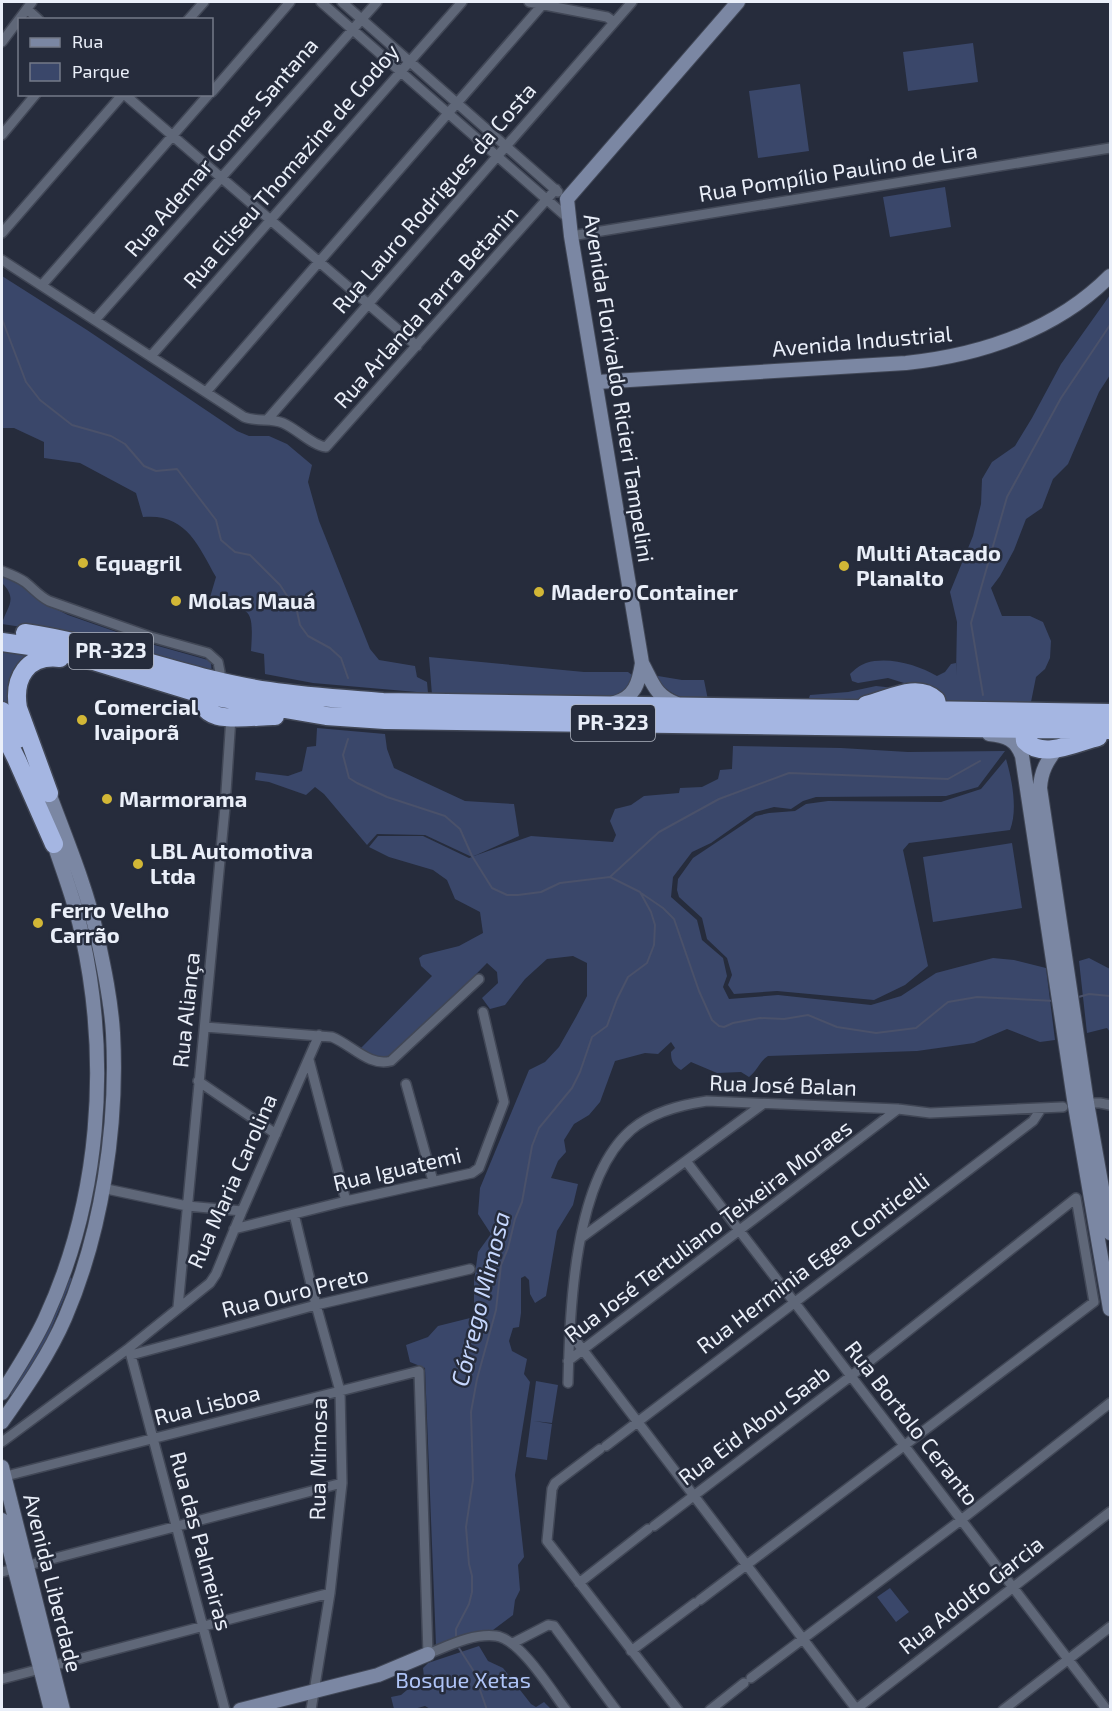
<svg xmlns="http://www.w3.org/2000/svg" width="1112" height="1711" viewBox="0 0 1112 1711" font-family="'Exo 2',sans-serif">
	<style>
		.green { fill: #3a476a }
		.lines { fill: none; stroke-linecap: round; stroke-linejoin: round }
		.stream { stroke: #4a516a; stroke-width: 2 }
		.street-casing { stroke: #414756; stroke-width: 12 }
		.secondary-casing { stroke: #414756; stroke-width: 16 }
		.highway-casing { stroke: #414756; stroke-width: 21 }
		.street { stroke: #5f6778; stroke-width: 9 }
		.secondary { stroke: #7b87a3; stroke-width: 14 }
		.highway { stroke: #a5b6e2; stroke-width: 18 }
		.poi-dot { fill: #d2b736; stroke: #262c3c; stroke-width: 2 }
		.labels { text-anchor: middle; stroke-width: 5; stroke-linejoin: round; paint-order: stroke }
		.shield { fill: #262c3c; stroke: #afb4c0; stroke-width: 1.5 }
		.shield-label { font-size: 21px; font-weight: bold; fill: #eaeff9 }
		.street-label { font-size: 22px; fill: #eaeff9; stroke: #262c3c }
		.poi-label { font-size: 22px; font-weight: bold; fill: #eaeff9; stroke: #262c3c; text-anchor: start }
		.park-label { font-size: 22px; fill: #afc4f7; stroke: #262c3c }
		.water-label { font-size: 24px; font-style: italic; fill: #c6d7fe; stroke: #262c3c }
	</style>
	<rect width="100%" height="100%" fill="#262c3c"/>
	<!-- green -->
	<path class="green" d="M973,43L978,82L908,91L903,52Z
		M800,84L809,151L758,158L749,91Z
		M945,187L951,227L890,237L883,197Z
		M2,276L87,330L237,431L249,436H269L287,444L312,465L308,482L319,521L370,649L379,660L415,666L417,677L427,682L428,693L313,683L265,674L264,654L251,651C254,605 251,609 208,604L216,577C198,545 186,513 143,517L136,493L80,463L44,458V442L14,428H2Z
		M1110,295V375L1099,392L1068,464L1053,479L1042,508L1026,519L1014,550L1000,576L991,588L1002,616H1030L1043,622L1051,641L1050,658L1045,669L1036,677L1030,707L944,705L936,689L926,684L904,683L888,678L858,683L852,681L850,674C854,670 860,665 866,663C888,656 918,665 937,676L945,672L951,664L956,663V675L957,622L950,592L973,536L981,504L982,479L992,462L1015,446L1032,418L1061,364Z
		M2,576L21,583L38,600L68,615L151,644L208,660L211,663L212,675L74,635L2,624C6,607 19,600 2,583Z
		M2,648L38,652L12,709L2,706Z
		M429,657L584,672H628L632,675C632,686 625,690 617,697L432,695Z
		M652,675L682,680H704L708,700C680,699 672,697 652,675Z
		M876,686L904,689L872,700H813L809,698L810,695L848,692Z
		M317,728L385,734L387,749L394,768L465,801L514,804L519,836L474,856L531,836L613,842L616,835L610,821L615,809L631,805L644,796L679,793L680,788L702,787L718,779L720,770L732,769L733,746L841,748L908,752L1005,751L978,787L946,796L816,797L803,801L791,809L774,807L755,812L711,843L692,852L673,877L671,897L697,920L702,940L723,958L727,976L723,987L729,999L778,995L871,1005L901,996L936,973L993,958L1014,960L1046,968L1055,1040L1040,1042L1007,1029L974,1043L917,1051L768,1056C759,1062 758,1070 749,1077L741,1072L717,1073L691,1062L681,1070C673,1065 671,1061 671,1052L675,1048L671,1042L658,1054L645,1053L615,1061L600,1102L589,1115L574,1124L564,1140L566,1152L558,1161L551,1178L578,1184L573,1205L557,1231L546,1296L535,1303L530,1294L529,1280L525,1276L521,1278V1313L519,1327L513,1328L509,1341L512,1351L527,1359L524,1374L530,1382L515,1475L524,1557L518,1565L520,1590L515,1600L513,1615L493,1630L436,1645L425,1368L410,1362L406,1345L428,1337L438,1326L474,1317V1282L478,1252L491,1234L478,1214L480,1188L529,1070L545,1062L559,1047L576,1017L587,996V963L573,956L547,959L525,979L505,1005L490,1009L482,998L498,983L497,972L487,963L438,1013L388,1057L372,1056L360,1049L432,976L421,966L419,958L423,955L459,946L483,933L480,912L455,899L447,880L433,870L389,857L369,847L378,836H423L469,858L472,857L425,835L377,834L367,845L324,794L315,787L306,795L269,782L255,780L256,772L288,776L302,771L307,747L316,746Z
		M1006,759C1012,779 1018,810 1010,830L909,843L903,850L928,966L905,985L874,1000L777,991L734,994L728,985L732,975L727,958L707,939L702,918L679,897L677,890L678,879L693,858L756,816L769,813L795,811L806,804L828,801L941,802L981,789Z
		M1012,843L1022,908L933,922L923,857Z
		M1089,958L1110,969V1032L1107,1028L1087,1033L1079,961Z
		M69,1276L72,1279L51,1329L50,1336L15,1395H11L9,1392Z
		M536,1381L558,1385L552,1423L534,1421L552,1424L547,1460L526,1457Z
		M890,1588L909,1612L896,1622L877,1597Z
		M479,1646L488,1661L503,1668L531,1704L536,1707L544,1702L551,1709L432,1710L425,1706L414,1709H394L391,1697L401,1695L407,1690L425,1686L423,1668L428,1663Z"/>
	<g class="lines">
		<!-- stream -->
		<path class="stream" d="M2,319L26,382L40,400L72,425L111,436L125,444L144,466L156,471L177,469L216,520L221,540L235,552L250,555L280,585L297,611L300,625L308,636L330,648L341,658L348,678
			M983,695L971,623L1007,497L1061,398L1110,325
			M348,739L343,755L349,778L357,783L387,797L445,816L460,829L472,856L492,888L507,895H518L541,892L560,883L610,877L640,892L651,912L655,925L654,945L647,963L628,977L617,999L607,1026L592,1037L580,1072L572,1088L539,1128L532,1146L522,1202L515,1219L508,1248L501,1265L496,1310L477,1379L471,1412L473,1480L466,1527L469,1564L472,1576V1592L469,1604L456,1629V1639
			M611,876L659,832L719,799L789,773L948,779L980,761
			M641,893L663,908L674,919L699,991L712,1020L719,1026L724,1027L733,1023L760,1018L784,1019L808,1015L837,1027L876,1033L916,1028L948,1002L977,997L1055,1001
			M1075,998L1089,994L1110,996
			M457,1645L473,1670L487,1710"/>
		<!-- street casing -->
		<g class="street-casing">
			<path id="street" d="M321,2L569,219
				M342,2L558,192
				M529,2L607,17L614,22
				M27,9L39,20
				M188,20L204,2
				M2,42L32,2
				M212,92L290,2
				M124,94L417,346
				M2,135L36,94
				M2,233L123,94
				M571,236L1110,148
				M2,260L244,417C257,422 271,418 283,423C297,429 313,446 326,447L556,189
				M42,285L209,94
				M95,320L377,2
				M151,356L462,2
				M206,392L543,4
				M267,420L632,2
				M2,571C10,574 18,577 25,582C34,589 39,596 49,601L151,637L208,653L218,662L220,672L218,680
				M205,1027L332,1037C352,1045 369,1067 391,1061L479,979
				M309,1060L346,1201
				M198,1081L276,1134
				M406,1084L433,1181
				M1087,1103H1100L1110,1105
				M686,1161L1107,1710
				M102,1188L187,1206L242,1211
				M294,1214L316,1305L340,1391L342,1483L330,1593L311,1710
				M234,1229L346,1201L472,1173L479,1168L504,1102L483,1012
				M581,1238L763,1104
				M178,1307L225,807L231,717
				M570,1333L857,1710
				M129,1348L225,1710
				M131,1355L316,1305L470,1269
				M568,1361L898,1109
				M568,1383C570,1312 573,1180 631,1130C652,1112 680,1105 707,1101L898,1109L930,1113L1063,1107
				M2,1442L129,1348L210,1283L216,1274L242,1211L319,1035
				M606,1446L1033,1121L1041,1109
				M600,1449L555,1483L552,1489L547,1541L678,1710
				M2,1477L419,1371L428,1654C448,1646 473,1633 496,1636C520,1639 551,1690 566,1710
				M654,1526L851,1376L1076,1198L1094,1302L700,1600
				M2,1572L342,1483
				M579,1583L648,1529
				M513,1643L548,1625L554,1626L616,1710
				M631,1651L695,1603
				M751,1678L961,1520L1110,1403
				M2,1679L330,1593
				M710,1710L744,1683
				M855,1710L1110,1512
				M1003,1710L1110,1627"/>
		</g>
		<!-- secondary casing -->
		<g class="secondary-casing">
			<path id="secondary" d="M597,382L906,363C981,355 1056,330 1110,276
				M614,703C635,698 639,682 642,663
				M677,704C655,696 653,683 642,663L571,236L567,199L738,2
				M989,734C1006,736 1016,739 1022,756L1075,1106L1110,1309
				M1057,748C1047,761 1041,771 1040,788L1087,1103L1110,1233
				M2,1393C17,1369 33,1345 45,1319C100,1200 110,1062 82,935C76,904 64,874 54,844
				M2,1422C25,1389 49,1355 65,1318C102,1232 118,1126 113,1033C111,1000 104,967 97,935C86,886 66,839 49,793
				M2,1467L63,1710
				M2,1520L51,1710
				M240,1710L378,1675L428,1654"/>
		</g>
		<!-- highway casing -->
		<g class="highway-casing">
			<path id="highway" d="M25,633C108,645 186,679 269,691C307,697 345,699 383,702L1110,713
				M2,642L30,646L77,656L204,695L326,716L385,720L1110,730
				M210,687L206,690C190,729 254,715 275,716
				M866,705C888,700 917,682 936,700L939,712L935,720
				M2,711L18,739
				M1028,723L1024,730L1025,741C1043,760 1077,742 1098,737
				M2,730L17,760L54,844
				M49,793L18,708C13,678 27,654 60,658"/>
		</g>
		<!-- street -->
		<use href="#street" class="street"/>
		<!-- secondary -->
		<use href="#secondary" class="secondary"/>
		<!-- highway -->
		<use href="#highway" class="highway"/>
	</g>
	<!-- markers -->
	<g class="poi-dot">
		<circle cx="83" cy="563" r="6"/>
		<circle cx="844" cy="566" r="6"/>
		<circle cx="539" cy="592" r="6"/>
		<circle cx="176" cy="601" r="6"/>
		<circle cx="82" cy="720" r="6"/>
		<circle cx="107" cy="799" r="6"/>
		<circle cx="138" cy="864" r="6"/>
		<circle cx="38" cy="923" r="6"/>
	</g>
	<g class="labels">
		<!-- shield labels -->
		<g class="shield">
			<rect x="69" y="633" width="84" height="36" rx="4.5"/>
			<rect x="571" y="705" width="84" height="36" rx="4.5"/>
		</g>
		<g class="shield-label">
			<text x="111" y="658">PR-323</text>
			<text x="613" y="730">PR-323</text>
		</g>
		<!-- street labels -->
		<g class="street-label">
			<text transform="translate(221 147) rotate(-49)" y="8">Rua Ademar Gomes Santana</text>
			<text transform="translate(291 166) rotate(-49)" y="8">Rua Eliseu Thomazine de Godoy</text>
			<text transform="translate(838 172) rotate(-9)" y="8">Rua Pompílio Paulino de Lira</text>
			<text transform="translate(434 198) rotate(-49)" y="8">Rua Lauro Rodrigues da Costa</text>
			<text transform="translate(426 307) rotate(-48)" y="8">Rua Arlanda Parra Betanin</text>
			<text transform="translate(862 341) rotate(-5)" y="8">Avenida Industrial</text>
			<text transform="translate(619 388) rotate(81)" y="8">Avenida Florivaldo Ricieri Tampelini</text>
			<text transform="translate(186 1010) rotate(-84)" y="8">Rua Aliança</text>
			<text transform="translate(783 1085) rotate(2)" y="8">Rua José Balan</text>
			<text transform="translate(397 1169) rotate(-13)" y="8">Rua Iguatemi</text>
			<text transform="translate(232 1181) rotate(-66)" y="8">Rua Maria Carolina</text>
			<text transform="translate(708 1231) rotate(-37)" y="8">Rua José Tertuliano Teixeira Moraes</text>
			<text transform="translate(813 1263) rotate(-37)" y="8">Rua Herminia Egea Conticelli</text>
			<text transform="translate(295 1292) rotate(-14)" y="8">Rua Ouro Preto</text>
			<text transform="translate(207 1405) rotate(-14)" y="8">Rua Lisboa</text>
			<text transform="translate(912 1423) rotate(52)" y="8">Rua Bortolo Ceranto</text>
			<text transform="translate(754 1425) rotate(-37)" y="8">Rua Eid Abou Saab</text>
			<text transform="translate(318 1459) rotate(-89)" y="8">Rua Mimosa</text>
			<text transform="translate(201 1541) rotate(75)" y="8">Rua das Palmeiras</text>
			<text transform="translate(53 1583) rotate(76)" y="8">Avenida Liberdade</text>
			<text transform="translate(971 1595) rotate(-38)" y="8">Rua Adolfo Garcia</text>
		</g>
		<!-- poi labels -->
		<g class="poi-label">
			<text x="856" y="561">Multi Atacado<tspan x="856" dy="25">Planalto</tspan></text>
			<text x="95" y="571">Equagril</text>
			<text x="551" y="600">Madero Container</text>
			<text x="188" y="609">Molas Mauá</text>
			<text x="94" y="715">Comercial<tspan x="94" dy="25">Ivaiporã</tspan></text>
			<text x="119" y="807">Marmorama</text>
			<text x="150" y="859">LBL Automotiva<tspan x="150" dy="25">Ltda</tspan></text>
			<text x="50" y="918">Ferro Velho<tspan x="50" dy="25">Carrão</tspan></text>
		</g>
		<!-- park labels -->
		<g class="park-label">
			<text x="463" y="1688">Bosque Xetas</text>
		</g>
		<!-- water labels -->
		<g class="water-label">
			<text transform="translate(481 1299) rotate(-76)" y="8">Córrego Mimosa</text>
		</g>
	</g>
	<!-- border -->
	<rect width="1112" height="1711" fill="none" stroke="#eaeff9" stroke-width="6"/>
	<!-- legend -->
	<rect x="18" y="18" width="195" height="78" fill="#262c3c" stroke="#747a88" stroke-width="1.5"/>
	<rect x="30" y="38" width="30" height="9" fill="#7b87a3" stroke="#747a88" stroke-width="1.5"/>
	<text x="72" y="48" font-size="18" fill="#eaeff9">Rua</text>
	<rect x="30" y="63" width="30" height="18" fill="#3a476a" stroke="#747a88" stroke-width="1.5"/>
	<text x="72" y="78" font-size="18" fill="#eaeff9">Parque</text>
</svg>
